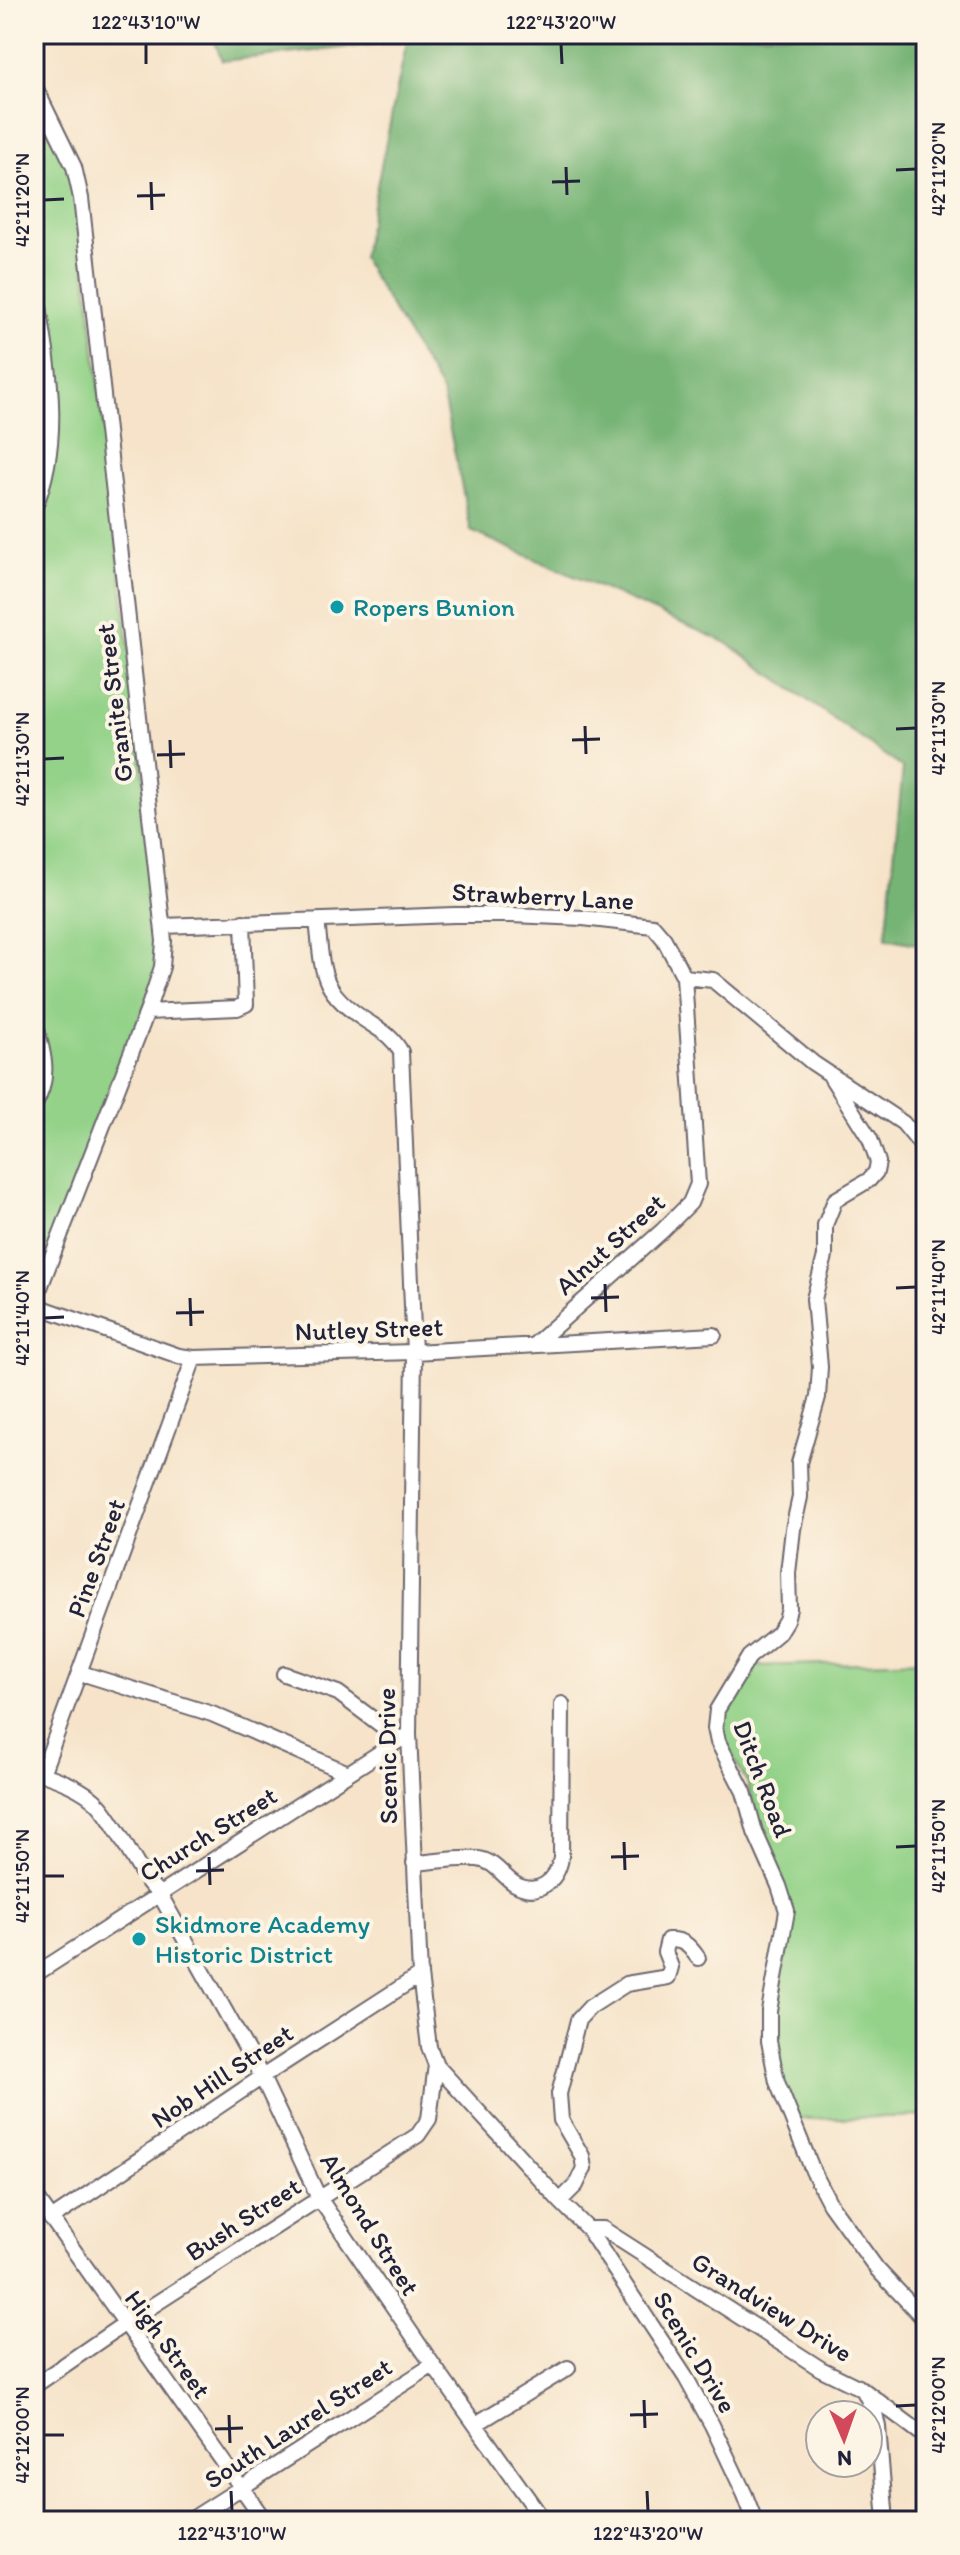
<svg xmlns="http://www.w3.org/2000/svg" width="960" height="2555" viewBox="0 0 960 2555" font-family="Itim,sans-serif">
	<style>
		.green { fill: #93d288; stroke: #5a7a62; stroke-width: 2 }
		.forest { fill: #76b474; stroke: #4c6b58; stroke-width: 2 }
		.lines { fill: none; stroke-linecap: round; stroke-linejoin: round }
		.minor-casing { stroke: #6c666d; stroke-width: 18 }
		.minor { stroke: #fff; stroke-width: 14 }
		.ticks { fill: none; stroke: #22223b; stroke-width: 3 }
		.culture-dot { fill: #0f9aa8; stroke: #fcf5e5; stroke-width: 3 }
		.labels { text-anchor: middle; stroke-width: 8; stroke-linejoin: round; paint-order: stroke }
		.culture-label { font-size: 26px; fill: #0d838f; stroke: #fcf5e5; text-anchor: start }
		.street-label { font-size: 26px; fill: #22223b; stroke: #fcf5e5 }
		.neatline { fill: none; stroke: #22223b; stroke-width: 3 }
		.ticks-label { font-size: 20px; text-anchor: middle; fill: #22223b }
	</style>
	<rect width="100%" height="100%" fill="#fcf5e5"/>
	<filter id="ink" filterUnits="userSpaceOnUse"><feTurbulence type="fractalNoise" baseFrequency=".0125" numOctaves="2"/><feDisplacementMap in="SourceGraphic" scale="16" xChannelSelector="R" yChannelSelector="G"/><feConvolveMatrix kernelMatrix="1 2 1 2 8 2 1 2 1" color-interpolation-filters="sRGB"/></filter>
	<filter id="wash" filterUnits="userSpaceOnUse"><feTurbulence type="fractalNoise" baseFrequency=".006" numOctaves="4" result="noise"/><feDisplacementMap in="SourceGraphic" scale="32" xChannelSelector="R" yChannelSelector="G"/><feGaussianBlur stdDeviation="1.8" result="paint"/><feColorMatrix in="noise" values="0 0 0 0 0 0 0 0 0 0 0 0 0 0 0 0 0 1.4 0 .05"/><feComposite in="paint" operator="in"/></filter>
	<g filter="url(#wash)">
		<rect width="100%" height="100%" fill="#f6e3c9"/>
		<!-- green -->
		<path class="green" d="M34,85L74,167L164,954L34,1303Z
			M926,1661V2116L799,2119L780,2070L775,2013L793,1912L761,1829L747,1782L719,1732L735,1690L755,1666Z"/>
		<!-- forest -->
		<path class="forest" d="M212,34H926V946L886,938L903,768L727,643L471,531L442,392L362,258L407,41L222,61Z"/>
	</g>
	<g filter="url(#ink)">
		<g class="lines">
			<!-- minor casing -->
			<g class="minor-casing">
				<path id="minor" d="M34,85L74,167L81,198L164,941L162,967L147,1012L34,1303
					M34,276C46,354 66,433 34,509
					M317,920C323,973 319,991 368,1022C382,1031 393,1037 401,1052L414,1352L409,1734L420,1975L429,2047L436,2065L560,2201L588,2229L686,2378L712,2425L745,2495L755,2521
					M163,926L454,915H511L583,918L653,926L664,939L684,977L698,1184L690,1203L662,1231L534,1345
					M684,977L713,980L813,1063L903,1123L926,1151
					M147,1012L237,1008L246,1004L243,922
					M34,1019C43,1051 52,1076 34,1106
					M831,1077L870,1139L878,1162L876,1172L869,1180L835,1200L825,1225V1256L814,1299L820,1367L818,1397L799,1463L800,1497L793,1529L788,1573L789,1609L786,1620L778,1633L749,1657L717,1710L715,1728L718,1742L744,1792L755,1832L779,1886L787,1911L769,2011V2041L777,2082L813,2171L830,2204L877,2269L926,2321
					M34,1305L179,1356L194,1358L414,1352L714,1335
					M81,1673L212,1714L348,1773
					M284,1674L338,1693L401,1740
					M34,1771C55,1778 85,1788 100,1806C112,1820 121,1837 130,1853C139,1867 146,1883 159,1893L262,2077L319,2198L433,2365L544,2521
					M42,1774L194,1358
					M414,1863C435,1862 457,1857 478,1859C495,1861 502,1876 515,1884C538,1897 557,1881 561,1858L562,1704
					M34,1975L409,1734
					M34,2194L265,2521
					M560,2201L576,2185L584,2168L582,2156L561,2120L559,2094L578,2020L590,2007L626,1984L668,1977L671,1967L665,1952L668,1940C683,1939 689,1945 698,1958
					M51,2219L262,2077L420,1975
					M588,2229H603L821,2369L862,2389L926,2437
					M34,2386L124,2324L418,2135L429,2119L436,2065
					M865,2393L875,2413L878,2427L886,2521
					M476,2424L568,2368
					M189,2521L433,2365"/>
			</g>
			<!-- minor -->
			<use href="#minor" class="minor"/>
		</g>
	</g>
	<!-- ticks -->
	<path class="ticks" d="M146,44V64M561,44L562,64M566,167L567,195M896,170L916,169M151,182L152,210M552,182L580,181M137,196L165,195M44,200L64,199M585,726L586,754M896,729L916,728M170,740L171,768M572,740L600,739M157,755L185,754M44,759L64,758M605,1284L606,1312M896,1288L916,1287M190,1298L191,1326M591,1298L619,1297M176,1313L204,1312M44,1318L64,1317M624,1842L625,1870M896,1847L916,1846M209,1857L210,1885M611,1857L639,1856M196,1871L224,1870M44,1876H64M644,2400L645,2428M896,2406L916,2405M229,2415L230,2443M630,2415L658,2414M215,2429L243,2428M44,2435H64M231,2491L232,2511M647,2491L648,2511"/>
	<!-- markers -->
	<g class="culture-dot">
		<circle cx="337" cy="607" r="8"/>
		<circle cx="139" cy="1939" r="8"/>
	</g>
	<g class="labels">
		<!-- culture labels -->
		<g class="culture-label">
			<text x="353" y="616">Ropers Bunion</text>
			<text x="155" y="1933">Skidmore Academy<tspan x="155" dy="30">Historic District</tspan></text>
		</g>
		<!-- street labels -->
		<g class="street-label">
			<text transform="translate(114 703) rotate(-97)" y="9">Granite Street</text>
			<text transform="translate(543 896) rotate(3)" y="9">Strawberry Lane</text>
			<text transform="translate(610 1244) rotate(-42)" y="9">Alnut Street</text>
			<text transform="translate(369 1329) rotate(-2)" y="9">Nutley Street</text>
			<text transform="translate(96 1558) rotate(-70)" y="9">Pine Street</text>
			<text transform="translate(387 1756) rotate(-91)" y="9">Scenic Drive</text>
			<text transform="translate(763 1779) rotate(69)" y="9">Ditch Road</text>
			<text transform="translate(208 1834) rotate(-32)" y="9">Church Street</text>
			<text transform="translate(222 2076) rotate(-34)" y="9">Nob Hill Street</text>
			<text transform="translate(243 2219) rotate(-33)" y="9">Bush Street</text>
			<text transform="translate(370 2224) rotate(58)" y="9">Almond Street</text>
			<text transform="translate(772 2307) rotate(32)" y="9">Grandview Drive</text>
			<text transform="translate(168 2344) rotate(54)" y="9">High Street</text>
			<text transform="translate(695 2352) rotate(59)" y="9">Scenic Drive</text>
			<text transform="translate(298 2423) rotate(-33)" y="9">South Laurel Street</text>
		</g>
	</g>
	<!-- margin -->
	<rect width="960" height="2555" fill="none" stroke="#fcf5e5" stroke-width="88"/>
	<!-- north arrow -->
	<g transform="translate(844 2439) rotate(178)"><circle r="38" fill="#fcf5e5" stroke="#a5a1a1" stroke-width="2"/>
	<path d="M0-6L14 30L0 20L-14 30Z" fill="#d1495b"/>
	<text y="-12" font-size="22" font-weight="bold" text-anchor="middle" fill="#22223b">N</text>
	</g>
	<rect x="44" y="44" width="872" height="2467" class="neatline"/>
	<g class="ticks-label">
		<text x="146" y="29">122°43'10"W</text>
		<text x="561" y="29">122°43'20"W</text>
		<text transform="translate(938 169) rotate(-90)" y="7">42°11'20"N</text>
		<text transform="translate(22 200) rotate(-90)" y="7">42°11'20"N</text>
		<text transform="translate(938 728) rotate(-90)" y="7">42°11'30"N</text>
		<text transform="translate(22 759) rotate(-90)" y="7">42°11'30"N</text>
		<text transform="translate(938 1287) rotate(-90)" y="7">42°11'40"N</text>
		<text transform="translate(22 1318) rotate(-90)" y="7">42°11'40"N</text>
		<text transform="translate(938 1846) rotate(-90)" y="7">42°11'50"N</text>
		<text transform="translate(22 1876) rotate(-90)" y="7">42°11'50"N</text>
		<text transform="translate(938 2405) rotate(-90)" y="7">42°12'00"N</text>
		<text transform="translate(22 2435) rotate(-90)" y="7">42°12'00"N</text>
		<text x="232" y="2540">122°43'10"W</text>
		<text x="648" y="2540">122°43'20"W</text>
	</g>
</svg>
